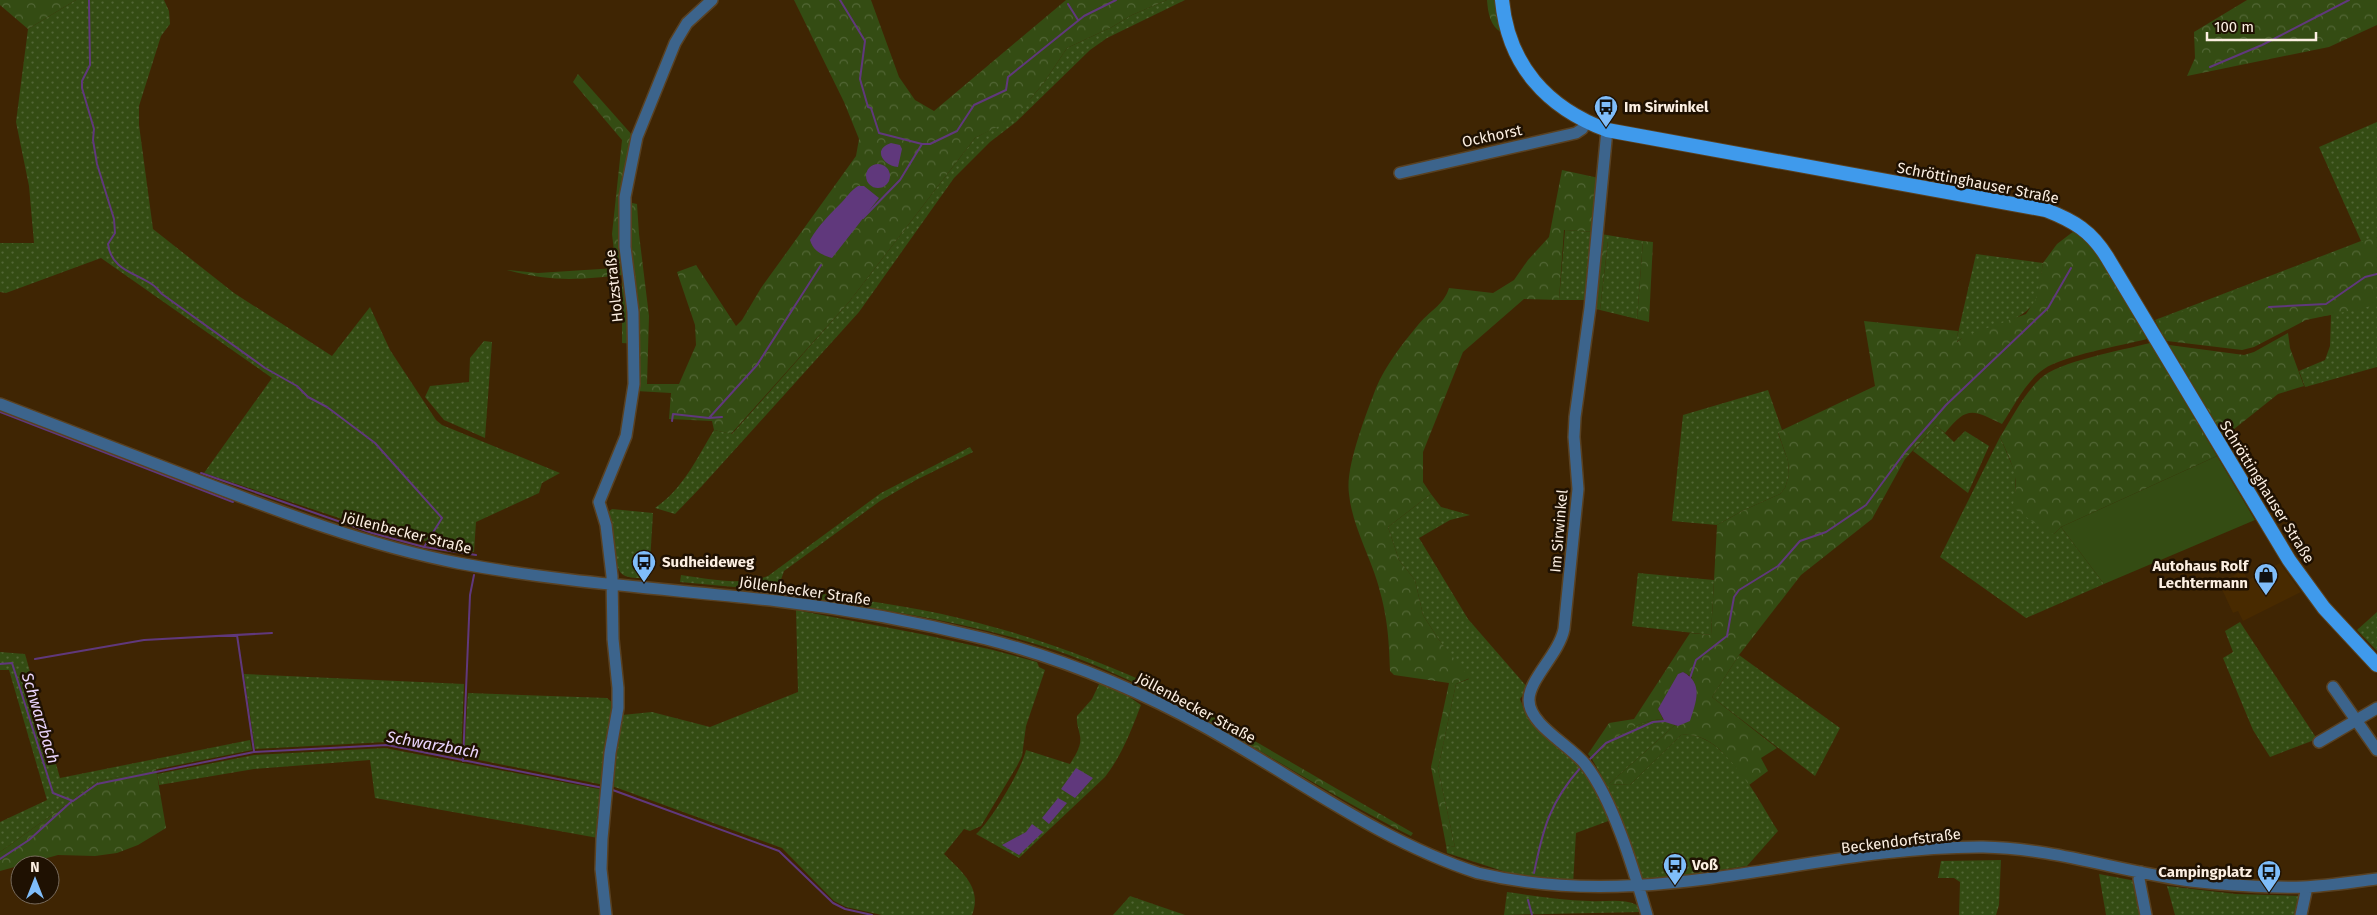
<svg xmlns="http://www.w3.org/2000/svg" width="2377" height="915" viewBox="0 0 2377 915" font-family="'Fira Sans',sans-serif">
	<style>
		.built { fill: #482a00 }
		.green { fill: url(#green-dots) }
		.forest { fill: url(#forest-crowns) }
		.pitch { fill: #344c13 }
		.water { fill: #60387c }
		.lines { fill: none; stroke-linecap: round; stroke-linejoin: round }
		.stream { stroke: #60387c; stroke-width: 2 }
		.minor-casing { stroke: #594122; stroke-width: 14 }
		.major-casing { stroke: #594122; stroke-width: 16 }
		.minor { stroke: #3c648c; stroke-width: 11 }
		.major { stroke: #3f9aec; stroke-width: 14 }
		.labels { text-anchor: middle; stroke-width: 5; stroke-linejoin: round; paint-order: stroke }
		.poi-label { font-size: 15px; font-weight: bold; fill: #fcefe2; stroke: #1f1102; text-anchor: start }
		.street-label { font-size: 15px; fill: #fcefe2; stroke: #1f1102 }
		.water-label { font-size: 16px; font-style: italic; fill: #ebd6fe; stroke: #1f1102 }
	</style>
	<defs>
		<pattern id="green-dots" width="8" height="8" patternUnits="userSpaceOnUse" patternTransform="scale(1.25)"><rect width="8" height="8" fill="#344c13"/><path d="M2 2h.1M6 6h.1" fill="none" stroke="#526635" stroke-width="1.8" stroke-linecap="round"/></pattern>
		<pattern id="forest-crowns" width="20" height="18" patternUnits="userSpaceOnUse" patternTransform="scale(1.25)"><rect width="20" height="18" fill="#344c13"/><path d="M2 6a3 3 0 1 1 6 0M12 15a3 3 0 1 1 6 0" fill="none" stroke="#526635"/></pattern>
	</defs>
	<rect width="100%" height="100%" fill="#3f2503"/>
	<!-- built -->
	<path class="built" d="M2280,563L2301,592L2243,621L2238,611L2233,613L2219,583L2243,571L2248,580Z"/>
	<!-- green -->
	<path class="green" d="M76,0H164L169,11L170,24L161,36L139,106V125L153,229L234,293L332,356L370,307L390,350L436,420L442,425L560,473L542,483L539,493L476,522L474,552L372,529L204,473L272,378L101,258L6,293L0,292V243H34L29,186L16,122L28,29Z
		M1167,0H1185L1107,38L1090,50L1016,122L990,142L954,178L859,312L701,487L675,514L655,508C683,489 697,458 714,430L732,434L849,302L975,138L992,129L1031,98L1043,84L1067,48L1112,27L1132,15Z
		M2377,122V367L2305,387L2299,371L2325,360L2330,346L2331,315L2164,337L2155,320L2361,241L2319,147Z
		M1565,230L1594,232L1588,300H1559Z
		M1601,234L1643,241L1637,319L1600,310L1608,242L1600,241Z
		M1976,254L2043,263C2041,274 2041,289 2037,298C2023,326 1981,326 1956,342Z
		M484,341L492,342L485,438L444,420L425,397L430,386L469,382L470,358Z
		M1768,390L1782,430L1778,433L1788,461L1789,475L1785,488L1780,494L1744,510L1717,525L1672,521L1683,415Z
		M1936,425L1954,442L1965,431L1989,446L1968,493L1913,451Z
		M2000,437L2015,472L2016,495L2054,534L2061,527L2104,584L2026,618L1940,557Z
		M970,447L973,452L916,480L880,501L784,571L777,591L680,582L681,575C709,579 741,586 768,576L881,493Z
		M1431,494L1441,507L1470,515L1450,520L1419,538L1468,619L1528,688L1520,699C1529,726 1557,736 1575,757C1591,775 1601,798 1611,820L1576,833L1573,885L1515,875L1447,853L1446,845L1455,847L1438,769L1456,684L1469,679L1439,640L1423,615L1415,580L1399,560L1388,527Z
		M612,509L653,513L649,578C642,578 628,579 622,574C613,566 610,525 608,512Z
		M1638,573L1714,580L1711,635L1632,626Z
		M794,589C850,599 907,605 963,619C1033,636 1101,661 1167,692L1164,697C1129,680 1093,663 1055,650C970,622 879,609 790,595Z
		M796,610L921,634L993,650L1037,662L1039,667L1045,670L1026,726L1022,756L1017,766L981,826L970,831L964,829L944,854C961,871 983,888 972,915H882L846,907L834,901L782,848L612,786L615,752L622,715L652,712L710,727L798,692Z
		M2377,612V651L2357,630Z
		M2240,622L2317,739L2270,757L2253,730L2223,658L2233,652L2225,631Z
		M0,652L25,654L60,778L250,740L252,750L99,781L0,852V822L47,800L9,670H0Z
		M1739,655L1840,728L1815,776L1712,697Z
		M244,674L464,684L461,757L386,742L255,749Z
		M1100,682L1118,689L1141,705C1131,731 1122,755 1105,777L1019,858L976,834C990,823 1022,769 1026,750L1070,764C1075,756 1082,746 1080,736C1079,729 1076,724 1077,716L1092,699Z
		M468,693L607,698L614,704L604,785L464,757Z
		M1663,719L1675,725L1609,784L1630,785L1681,735C1724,729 1758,800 1778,831L1747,866L1646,881L1642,877L1601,775L1592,759C1610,740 1636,720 1663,719Z
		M385,748L604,790L598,838L375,798L370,760L254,769L159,785L157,774L254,755Z
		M2001,860L1999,905L1996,915H1959L1960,882L1954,878H1938L1941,861Z
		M2099,874L2136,881L2143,915H2106Z
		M2167,886L2236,894L2302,896L2299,915H2175Z
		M1507,892C1535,896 1562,900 1590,901C1607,902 1622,898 1637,905L1642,912L1504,915Z
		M1130,896L1185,915H1113Z"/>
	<!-- forest -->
	<path class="forest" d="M0,0H76L28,29L0,5Z
		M794,0H871L899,77L915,100L934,111L1066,0H1167L1132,15L1112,27L1067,48L1043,84L1013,119L975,138L849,302L731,434L714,430L712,421L669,419L671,393L636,391L637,344L622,343V275C578,280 551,282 507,270L538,273L616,268L612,234L622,140L573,82L578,74L633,136L627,202L637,204L639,234L649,316L647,384H679L696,345L695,325L677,272L696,265L736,326L742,320L761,288L856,156L859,139L844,102Z
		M1487,0H1496L1502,33C1490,26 1488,13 1487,0Z
		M2247,0H2377V25L2329,47L2187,76L2195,58L2194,32Z
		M1562,170L1599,178L1594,232L1564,230L1559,300L1524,299L1463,352L1423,452V482L1431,494L1388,527L1399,560L1415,580L1423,615L1439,640L1470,678L1456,684L1438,769L1455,847L1446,845L1431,767L1449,683L1394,675L1390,671C1389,636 1387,614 1377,581C1368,552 1352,524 1349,494C1345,467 1366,415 1376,388C1385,366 1403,343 1418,325C1428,312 1444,305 1449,288L1493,293L1514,280L1528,260L1549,237Z
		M2074,231C2108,259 2126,302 2147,339C2123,345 2062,356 2044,369C2026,381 2014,406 2002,424C1972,409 1967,406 1945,433L1936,425L1905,459L1872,519L1801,575L1739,655L1712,697L1777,748L1761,758L1768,771L1749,785C1733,763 1712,731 1681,735L1630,785L1609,784L1675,725L1678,726L1692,677L1683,672L1658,709L1663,719C1636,720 1610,740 1592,759L1588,754L1609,723L1634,719L1690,633L1711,635L1717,525L1744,510L1780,494L1785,488L1789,475L1788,461L1778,432L1875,386L1864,321L1958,331L1957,342L1965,336L2026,314L2037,297L2043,263L2057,244Z
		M2377,236V287L2373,289L2377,305L2306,320L2254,347L2242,350L2167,341L2156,322Z
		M1600,241H1608L1600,310L1593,308Z
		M1643,241L1653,242L1649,322L1637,319Z
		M2288,333L2290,348L2304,386L2278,394L2224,437L2169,345L2244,355L2254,352Z
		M2150,343L2217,456L2061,527L2054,534L2049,533L2012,507C2022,480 2011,462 2000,437C2012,418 2023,395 2040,379C2058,361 2124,350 2150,343Z
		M1167,692L1215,718L1413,833L1411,836C1327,794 1248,741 1164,697Z
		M156,769L166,828L138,845L117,853L95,856L58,855L0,871V852L99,781Z"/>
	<!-- pitch -->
	<path class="pitch" d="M2217,456L2255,520L2104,584L2061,527Z"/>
	<!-- water -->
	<path class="water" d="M891,143L900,145L902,149L898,167C883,166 872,149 891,143Z
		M866 176a12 12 0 1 1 24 0a12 12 0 1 1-24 0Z
		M858,186H864L879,198L832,258C822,255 813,251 810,240C819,225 829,215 841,203C847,197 850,191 858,186Z
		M1683,672C1704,683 1696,702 1690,721L1678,726L1665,722L1658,709L1678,674Z
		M1076,768L1093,778L1075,798L1061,789Z
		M1058,798L1067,803L1049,824L1042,818Z
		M1032,824L1043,832L1019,855L1002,845L1026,832Z"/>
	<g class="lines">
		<!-- stream -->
		<path class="stream" d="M89,0L90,65L82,81V88L94,129L93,140L97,164L114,219L115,233L108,244C111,270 136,273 153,285C156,287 159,291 162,294L265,368L297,386L308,397L327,407L375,443L442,518L424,547L476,555
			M840,0L865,41L860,79L868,107L871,108L879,133L922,144L900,180L863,218
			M1068,4L1078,20
			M2210,67L2262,45L2349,0
			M923,144H930L957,131L974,105L1006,90L1008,77L1084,16L1116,0
			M2269,307L2326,304L2365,277L2377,274
			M0,412L233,502
			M709,418L722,417
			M672,421L673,414L709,418L757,365L821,265
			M201,473L372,533L424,547
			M237,635L254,751
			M35,659L144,640L272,633
			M0,664L12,663L53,793L73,801L97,784L254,752L387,745L603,788
			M1690,678L1696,660L1727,636L1734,597L1739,590L1778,566L1800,541L1826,532L1866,505L1905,452L1946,405L2048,308L2071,268
			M1589,760L1606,743L1653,722L1665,721
			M463,761L470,595L474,575
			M610,789L779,851L833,903L845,909L872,915
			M0,859L29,840L72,801
			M1534,873C1543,828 1550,802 1581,767
			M1528,900L1532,915"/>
		<!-- minor casing -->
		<g class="minor-casing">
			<path id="minor" d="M1607,130L1590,308L1575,417L1574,437L1578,489L1564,629C1559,654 1529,679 1529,700C1529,725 1570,745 1585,764C1613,799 1634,871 1647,915
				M1400,173L1576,133L1582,129L1586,122
				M0,404C66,430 132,455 197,480C283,513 367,545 458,563C563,583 672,589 778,601C848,609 918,622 986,639C1063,659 1136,689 1205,727C1295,777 1379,841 1478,873C1655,915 1809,846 1983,847C2054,848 2121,872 2191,881C2228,885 2266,888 2303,887C2328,886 2352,882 2377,879
				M2333,687L2377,750
				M2319,742L2377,708
				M2141,872L2139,879L2146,915
				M606,915L601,869L602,839L610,753L618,708V688L613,639L612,576L606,525L599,502L626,436L634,384L633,312L625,247V197L637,137L675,43L687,23L712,0
				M2301,915L2307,887"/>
		</g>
		<!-- major casing -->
		<g class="major-casing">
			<path id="major" d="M1502,0C1508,65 1547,108 1607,130L2046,210C2074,221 2091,231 2107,257L2289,560L2324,608L2377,665"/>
		</g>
		<!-- minor -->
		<use href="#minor" class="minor"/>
		<!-- major -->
		<use href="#major" class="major"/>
	</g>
	<!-- icons -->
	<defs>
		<g id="bus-pin" transform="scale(1.25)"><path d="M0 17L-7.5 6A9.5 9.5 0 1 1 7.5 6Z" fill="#7fbdfa" stroke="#1f1102"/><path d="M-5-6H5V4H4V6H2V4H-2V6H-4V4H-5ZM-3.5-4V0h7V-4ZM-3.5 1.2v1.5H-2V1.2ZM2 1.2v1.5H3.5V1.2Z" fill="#111"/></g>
		<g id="shop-pin" transform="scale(1.25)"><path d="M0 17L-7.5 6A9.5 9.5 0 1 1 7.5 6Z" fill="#7fbdfa" stroke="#1f1102"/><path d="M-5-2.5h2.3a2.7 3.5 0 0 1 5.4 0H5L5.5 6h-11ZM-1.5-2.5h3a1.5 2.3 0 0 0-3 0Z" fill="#111"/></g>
	</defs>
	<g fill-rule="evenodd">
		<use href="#bus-pin" x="1606" y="107"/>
		<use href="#bus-pin" x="644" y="562"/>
		<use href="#shop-pin" x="2266" y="575"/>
		<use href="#bus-pin" x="1675" y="865"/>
		<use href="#bus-pin" x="2269" y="872"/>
	</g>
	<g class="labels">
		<!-- poi labels -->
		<g class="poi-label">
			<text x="1624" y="112">Im Sirwinkel</text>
			<text x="662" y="567">Sudheideweg</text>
			<text x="2248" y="571" text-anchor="end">Autohaus Rolf<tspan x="2248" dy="17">Lechtermann</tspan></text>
			<text x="1692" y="870">Voß</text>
			<text x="2252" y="877" text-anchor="end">Campingplatz</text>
		</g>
		<!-- street labels -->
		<g class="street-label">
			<text transform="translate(1492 136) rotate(-12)" y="5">Ockhorst</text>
			<text transform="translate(1978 183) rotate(11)" y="5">Schröttinghauser Straße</text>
			<text transform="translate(614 286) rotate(-96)" y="5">Holzstraße</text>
			<text transform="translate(2267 492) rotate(58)" y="5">Schröttinghauser Straße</text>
			<text transform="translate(1559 531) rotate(-85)" y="5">Im Sirwinkel</text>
			<text transform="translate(407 533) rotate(14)" y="5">Jöllenbecker Straße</text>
			<text transform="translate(805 591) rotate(8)" y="5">Jöllenbecker Straße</text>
			<text transform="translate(1196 708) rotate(28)" y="5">Jöllenbecker Straße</text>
			<text transform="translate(1901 841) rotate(-7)" y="5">Beckendorfstraße</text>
		</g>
		<!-- water labels -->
		<g class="water-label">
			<text transform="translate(41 718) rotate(73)" y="6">Schwarzbach</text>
			<text transform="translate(433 744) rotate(10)" y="6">Schwarzbach</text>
		</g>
	</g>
	<!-- north arrow -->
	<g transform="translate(35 880)"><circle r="24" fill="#1f1102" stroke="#776a5c"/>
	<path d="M0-4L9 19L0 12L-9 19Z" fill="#7fbdfa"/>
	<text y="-8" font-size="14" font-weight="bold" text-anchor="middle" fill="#fcefe2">N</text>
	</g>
	<!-- scale -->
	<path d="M2207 32v8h109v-8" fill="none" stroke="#fcefe2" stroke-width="2.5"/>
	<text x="2214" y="32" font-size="15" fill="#fcefe2" stroke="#1f1102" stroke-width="4" paint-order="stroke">100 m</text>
</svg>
